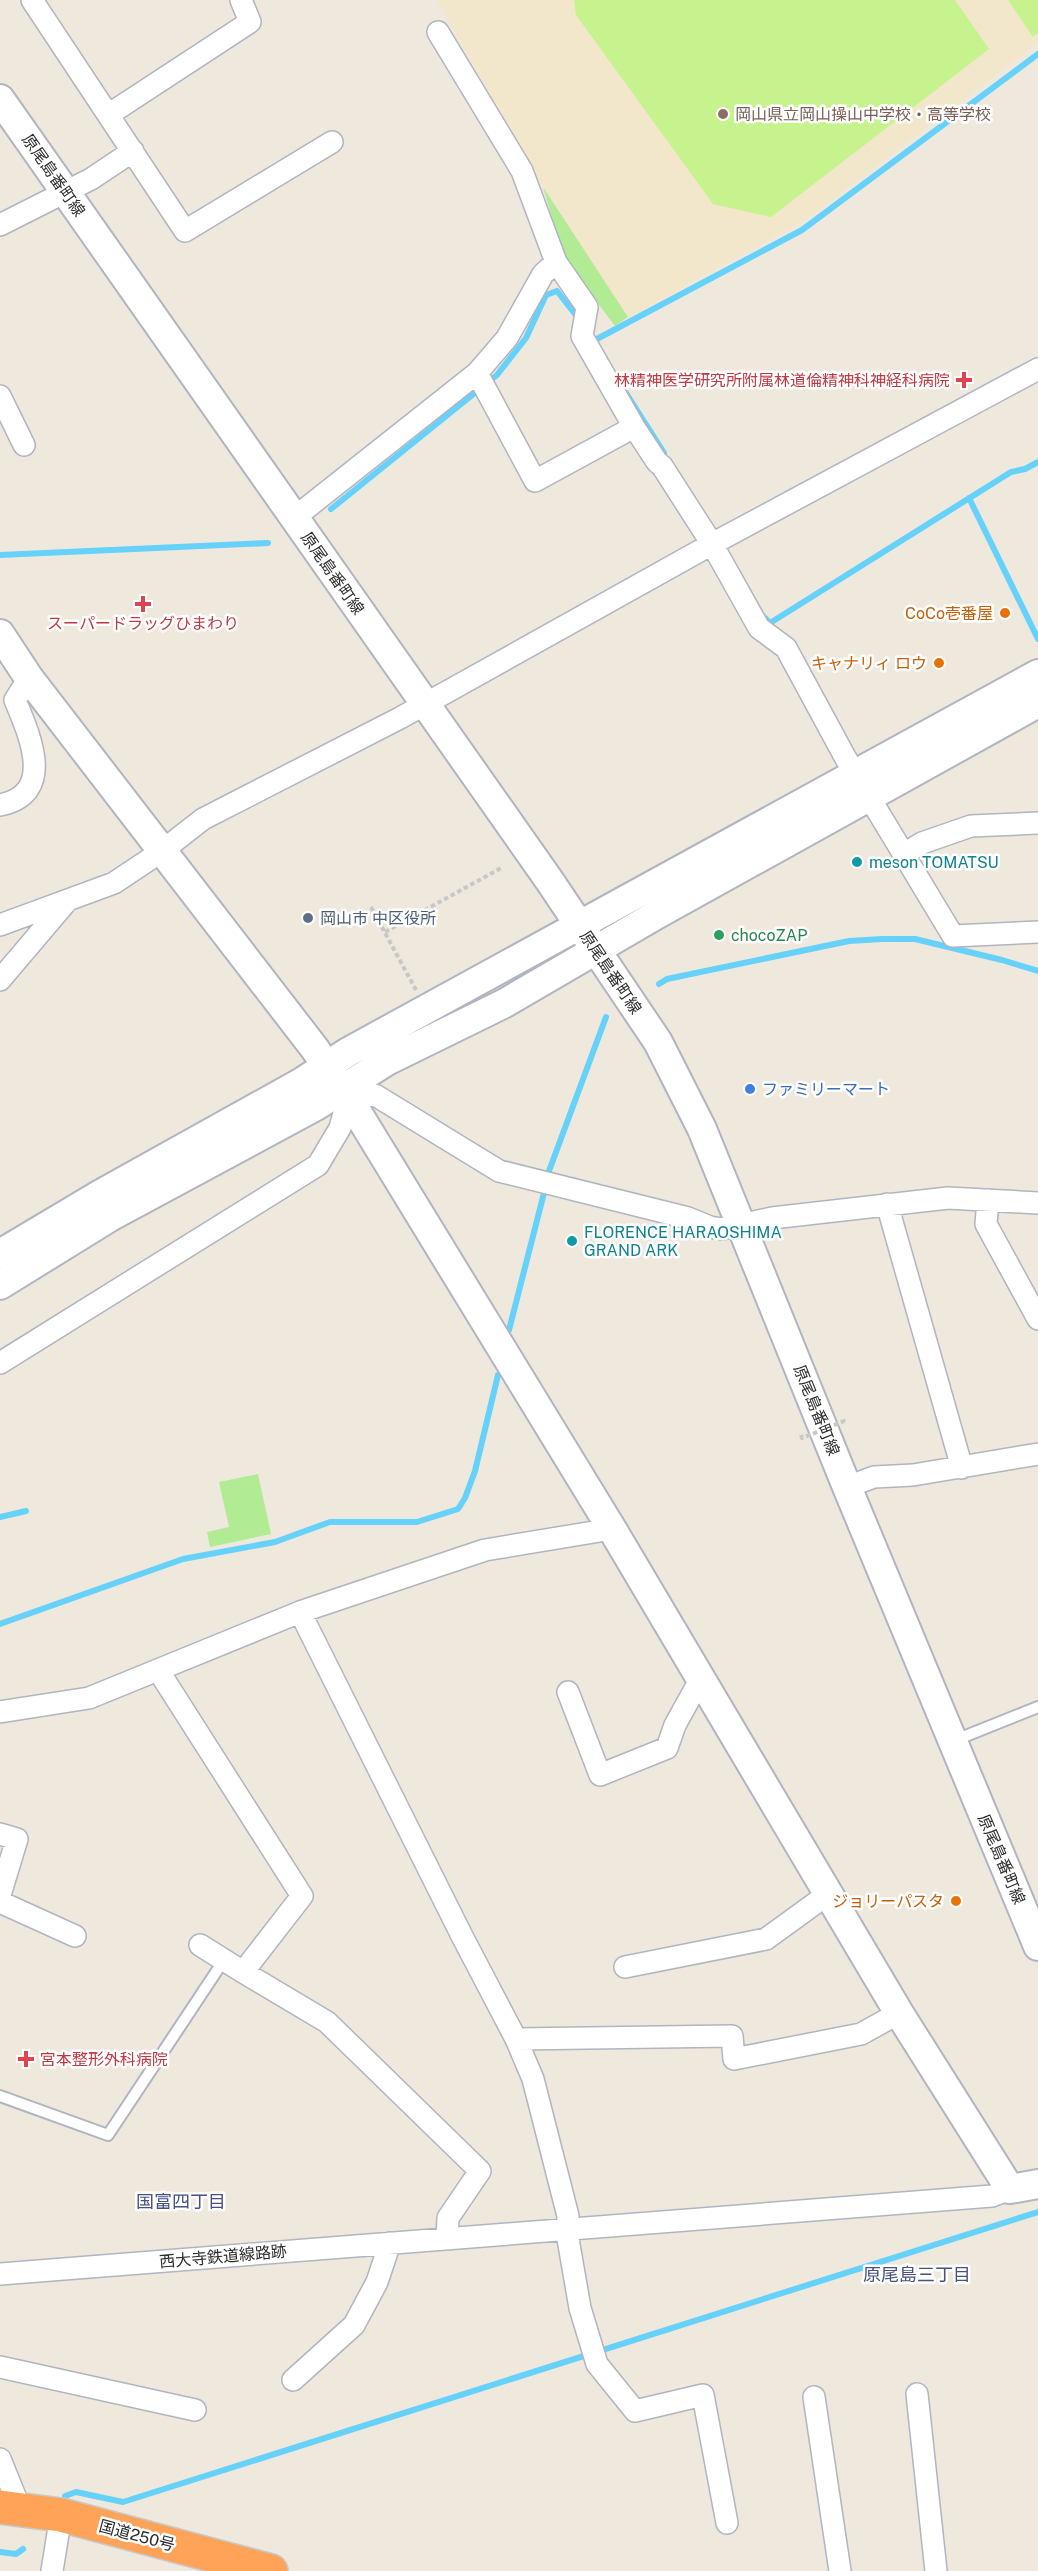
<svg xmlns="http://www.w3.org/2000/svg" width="1038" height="2571" viewBox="0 0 1038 2571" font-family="'Public Sans','Noto Sans JP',sans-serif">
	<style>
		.education { fill: #f2e6cb }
		.green { fill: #b1eb94 }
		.pitch { fill: #c7f38f }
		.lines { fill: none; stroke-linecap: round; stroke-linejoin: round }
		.stream { stroke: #66d1fb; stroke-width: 6 }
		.lane-casing { stroke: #b1b4c1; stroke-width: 14 }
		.street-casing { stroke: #b1b4c1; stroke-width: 24 }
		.secondary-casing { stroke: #b1b4c1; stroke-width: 32 }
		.highway-casing { stroke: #c8c8c8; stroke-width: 36 }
		.path { stroke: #c8c8c8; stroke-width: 4; stroke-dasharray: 4.5 3; stroke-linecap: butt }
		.lane { stroke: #fff; stroke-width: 10 }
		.street { stroke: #fff; stroke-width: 21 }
		.secondary { stroke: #fff; stroke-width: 28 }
		.highway { stroke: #ffa358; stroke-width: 33 }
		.path-bridge { stroke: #c8c8c8; stroke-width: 4; stroke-dasharray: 4.5 3; stroke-linecap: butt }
		.education-dot { fill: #8d6e63; stroke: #fff; stroke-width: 2 }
		.health-dot { fill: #e0444e; stroke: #fff; stroke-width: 2 }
		.food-dot { fill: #e8710a; stroke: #fff; stroke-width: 2 }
		.culture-dot { fill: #0f9aa8; stroke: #fff; stroke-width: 2 }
		.service-dot { fill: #5c6f8a; stroke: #fff; stroke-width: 2 }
		.leisure-dot { fill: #2e9e5b; stroke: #fff; stroke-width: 2 }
		.shop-dot { fill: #3f7fe0; stroke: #fff; stroke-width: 2 }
		.labels { text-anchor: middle; stroke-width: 5; stroke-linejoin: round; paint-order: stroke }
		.education-label { font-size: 16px; fill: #785e54; stroke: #fff; text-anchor: start }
		.street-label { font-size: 16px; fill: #2c2c2c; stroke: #fff }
		.health-label { font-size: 16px; fill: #be3a42; stroke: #fff; text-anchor: end }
		.food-label { font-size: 16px; fill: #c56008; stroke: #fff; text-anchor: end }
		.culture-label { font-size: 16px; fill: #0d838f; stroke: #fff; text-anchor: start }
		.service-label { font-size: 16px; fill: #4e5e75; stroke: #fff; text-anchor: start }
		.leisure-label { font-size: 16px; fill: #27864d; stroke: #fff; text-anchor: start }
		.shop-label { font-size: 16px; fill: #366cbe; stroke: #fff; text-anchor: start }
		.neighbourhood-label { font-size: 18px; fill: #475182; stroke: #fff }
	</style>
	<rect width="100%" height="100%" fill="#efe8dd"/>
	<!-- education -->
	<path class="education" d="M437,0H1038V43L802,222L628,317L538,179Z"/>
	<!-- green -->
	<path class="green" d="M543,187L628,317L615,326L565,260Z
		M258,1474L271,1534L210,1547L207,1532L229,1527L219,1482Z"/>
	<!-- pitch -->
	<path class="pitch" d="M574,0H955L989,49L771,217L713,204L576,15Z
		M1008,0H1038V33L1033,37Z"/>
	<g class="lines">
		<!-- stream -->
		<path class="stream" d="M595,340L802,230L1038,54
			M626,393L664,453
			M969,498L1038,639
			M331,509L497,375L526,338L546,295L557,291L579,319
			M0,555L268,543
			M761,614L770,623L1011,472L1025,469L1038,462
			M659,984L667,979L849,941L882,939H915L1002,960L1038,971
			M549,1171L606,1017
			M509,1330L545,1189
			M0,1517L26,1511
			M0,1624L183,1559L275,1542L330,1522H417L458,1509L465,1498L475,1471L498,1375
			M65,2496L76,2492L123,2502L1038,2212
			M0,2552L16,2554L23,2549"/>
		<!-- lane casing -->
		<g class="lane-casing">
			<path id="lane" d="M953,1741L1038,1707
				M0,2096L108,2135L224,1960"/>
		</g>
		<!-- street casing -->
		<g class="street-casing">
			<path id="street" d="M32,0L185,231L332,142
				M438,32L522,171L556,262L587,307L582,336L634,427L657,462L662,466L712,544L759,628L786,648L845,757L953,936L1038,932
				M108,115L250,22L241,0
				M0,225L91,179L133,151
				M477,373L535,481L634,427
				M0,396L24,445
				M294,518L477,373L507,338L543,274L556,262
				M0,805C56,794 30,736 15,700L29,678
				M904,854L922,843L971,826L1038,823
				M0,925L114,883L162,851L203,819L400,718L712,544L1038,369
				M0,980L67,901
				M988,1200L986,1224L1038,1319
				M887,1204L962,1468
				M0,1363L318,1165L340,1128L348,1098L375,1095L499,1171L688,1218L710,1227L722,1229L772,1218L948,1198L1038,1203
				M847,1487L874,1477L913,1475L1038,1454
				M300,1612L462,1936L516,2039L533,2079L568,2216V2239L580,2308L597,2364L635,2411L703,2395L727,2523
				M158,1670L302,1896L243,1972L200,1945
				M568,1692L600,1775L667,1748L675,1725L700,1680
				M0,1712L89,1698L300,1612L485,1550L612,1529
				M0,1834L17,1839L0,1895
				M0,1902L75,1936
				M625,1967L766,1939L828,1894
				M243,1972L327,2022L480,2171L448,2218L447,2238
				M516,2039L732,2036L734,2059L861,2034L899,2013
				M0,2274L992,2196L1010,2189
				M0,2367L195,2410
				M293,2380L354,2325L377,2282L390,2243
				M917,2394L936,2571
				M814,2397L840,2571
				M0,2459L15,2496L16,2509
				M52,2571L61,2515"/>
		</g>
		<!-- secondary casing -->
		<g class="secondary-casing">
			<path id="secondary" d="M0,99L549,880L658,1042L702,1129L847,1487L1038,1946
				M0,634L29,678L315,1049L354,1107L612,1529L899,2013L1010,2189L1038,2184
				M0,1254L99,1195L302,1082L348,1052L1038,674
				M0,1285L110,1217L316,1106L387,1061L505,1003L656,915L1038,703"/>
		</g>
		<!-- highway casing -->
		<g class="highway-casing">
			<path id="highway" d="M0,2507L61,2515L271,2571"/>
		</g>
		<!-- path -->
		<path class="path" d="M371,907L416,990
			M385,932L503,867"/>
		<!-- lane -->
		<use href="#lane" class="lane"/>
		<!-- street -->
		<use href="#street" class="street"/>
		<!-- secondary -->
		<use href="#secondary" class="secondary"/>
		<!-- highway -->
		<use href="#highway" class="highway"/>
		<!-- path-bridge -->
		<path class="path-bridge" d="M801,1435L802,1438L844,1421L845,1424"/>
	</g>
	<!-- markers -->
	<circle class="education-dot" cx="723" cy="114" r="6"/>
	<g class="health-dot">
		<path d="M961 371h6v6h6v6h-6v6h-6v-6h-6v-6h6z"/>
		<path d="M140 595h6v6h6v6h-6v6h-6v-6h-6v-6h6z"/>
		<path d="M23 2050h6v6h6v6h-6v6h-6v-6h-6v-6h6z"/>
	</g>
	<g class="food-dot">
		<circle cx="1005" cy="613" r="6"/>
		<circle cx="939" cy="663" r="6"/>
		<circle cx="956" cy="1901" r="6"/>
	</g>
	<g class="culture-dot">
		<circle cx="857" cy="862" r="6"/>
		<circle cx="572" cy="1241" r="6"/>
	</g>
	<circle class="service-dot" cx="308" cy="918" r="6"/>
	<circle class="leisure-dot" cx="719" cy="935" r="6"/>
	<circle class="shop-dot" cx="750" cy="1089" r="6"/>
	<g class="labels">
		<!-- education labels -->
		<g class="education-label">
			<text x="735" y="120">岡山県立岡山操山中学校・高等学校</text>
		</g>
		<!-- street labels -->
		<g class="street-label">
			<text transform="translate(54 175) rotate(55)" y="6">原尾島番町線</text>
			<text transform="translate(333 573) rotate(55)" y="6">原尾島番町線</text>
			<text transform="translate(611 972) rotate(56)" y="6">原尾島番町線</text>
			<text transform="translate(817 1410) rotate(68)" y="6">原尾島番町線</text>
			<text transform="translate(1002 1859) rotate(67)" y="6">原尾島番町線</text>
			<text transform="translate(223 2256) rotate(-5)" y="6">西大寺鉄道線路跡</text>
			<text transform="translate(137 2535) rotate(15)" y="6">国道250号</text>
		</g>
		<!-- health labels -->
		<g class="health-label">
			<text x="950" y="386">林精神医学研究所附属林道倫精神科神経科病院</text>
			<text x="143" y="629" text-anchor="middle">スーパードラッグひまわり</text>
			<text x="40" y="2065" text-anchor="start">宮本整形外科病院</text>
		</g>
		<!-- food labels -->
		<g class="food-label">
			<text x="993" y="619">CoCo壱番屋</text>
			<text x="927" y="669">キャナリィ ロウ</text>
			<text x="944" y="1907">ジョリーパスタ</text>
		</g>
		<!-- culture labels -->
		<g class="culture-label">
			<text x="869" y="868">meson TOMATSU</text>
			<text x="584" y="1238">FLORENCE HARAOSHIMA<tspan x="584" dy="18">GRAND ARK</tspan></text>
		</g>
		<!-- service labels -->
		<g class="service-label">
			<text x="320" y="924">岡山市 中区役所</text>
		</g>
		<!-- leisure labels -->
		<g class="leisure-label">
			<text x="731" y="941">chocoZAP</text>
		</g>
		<!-- shop labels -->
		<g class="shop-label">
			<text x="762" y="1095">ファミリーマート</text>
		</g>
		<!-- neighbourhood labels -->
		<g class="neighbourhood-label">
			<text x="181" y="2208">国富四丁目</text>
			<text x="917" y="2281">原尾島三丁目</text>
		</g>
	</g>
</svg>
